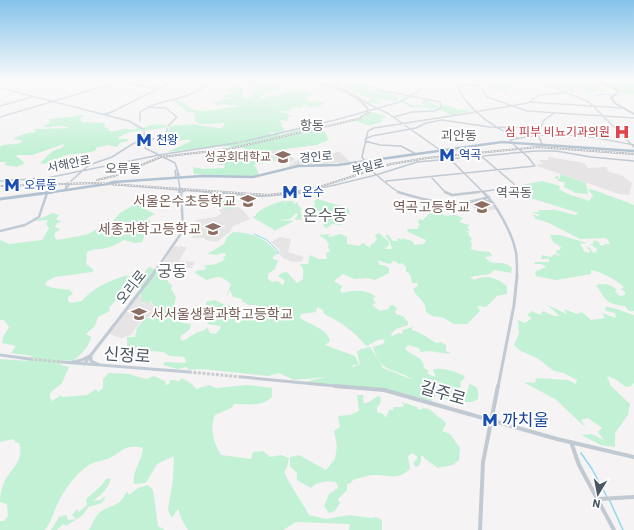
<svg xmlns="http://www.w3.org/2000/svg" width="634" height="530" viewBox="0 0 634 530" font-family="'IBM Plex Sans','Noto Sans KR',sans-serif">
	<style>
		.education { fill: #e6e4e5 }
		.green { fill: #c3f1d5; fill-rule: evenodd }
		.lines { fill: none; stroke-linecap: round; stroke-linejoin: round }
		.stream-far1 { stroke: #90daee; stroke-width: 1 }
		.stream { stroke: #90daee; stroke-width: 1.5 }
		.tertiary-tunnel { stroke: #caccce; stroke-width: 1.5; stroke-dasharray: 1.5 0.5; stroke-linecap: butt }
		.secondary-tunnel-far1 { stroke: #caccce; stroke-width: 1.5; stroke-dasharray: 1.5 0.5; stroke-linecap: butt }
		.secondary-tunnel { stroke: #caccce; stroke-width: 3; stroke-dasharray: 3 1.5; stroke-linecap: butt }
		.tertiary-far3 { stroke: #c1cad2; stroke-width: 1.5 }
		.tertiary-far2 { stroke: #c1cad2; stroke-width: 2.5 }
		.tertiary-far1 { stroke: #c1cad2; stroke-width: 3 }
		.tertiary { stroke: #c1cad2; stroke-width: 4 }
		.secondary-far2 { stroke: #c1cbd6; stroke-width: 1.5 }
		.secondary-far1 { stroke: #c1cbd6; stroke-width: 2.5 }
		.secondary { stroke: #c1cbd6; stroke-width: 3 }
		.primary-far2 { stroke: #b3c2d1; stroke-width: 2 }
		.primary-far1 { stroke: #b3c2d1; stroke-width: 2.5 }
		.primary { stroke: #b3c2d1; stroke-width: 3 }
		.rail-casing { stroke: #b5b8bd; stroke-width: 2 }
		.rail { stroke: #fff; stroke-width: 1; stroke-dasharray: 1.5; stroke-linecap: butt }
		.tertiary-bridge { stroke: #c1cad2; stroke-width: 1.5 }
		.secondary-bridge-far1 { stroke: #c1cbd6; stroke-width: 1.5 }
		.secondary-bridge { stroke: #c1cbd6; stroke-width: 2.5 }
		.primary-bridge { stroke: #b3c2d1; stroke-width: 2.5 }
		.labels { text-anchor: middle; stroke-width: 4; stroke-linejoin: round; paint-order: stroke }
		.far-health-label { font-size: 12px; fill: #be3a42; stroke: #fff; text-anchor: end }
		.far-transit-label { font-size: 12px; fill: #164399; stroke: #fff; text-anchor: start }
		.far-education-label { font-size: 12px; fill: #785e54; stroke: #fff; text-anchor: end }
		.far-street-label { font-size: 12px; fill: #4a5661; stroke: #fff }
		.far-quarter-label { font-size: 13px; fill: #5f6368; stroke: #fff }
		.education-label { font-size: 14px; fill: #785e54; stroke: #fff; text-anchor: end }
		.street-label { font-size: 14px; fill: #4a5661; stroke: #fff }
		.quarter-label { font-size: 16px; fill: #5f6368; stroke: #fff }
		.near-street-label { font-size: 17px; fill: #4a5661; stroke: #fff }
		.near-transit-label { font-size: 17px; fill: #164399; stroke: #fff; text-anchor: start }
	</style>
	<rect width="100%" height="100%" fill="#f5f3f3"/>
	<!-- education -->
	<path class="education" d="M286,150L295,160L289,163L286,164L275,161L274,159L268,156V153L271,151Z
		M337,152H340L350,162L289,167V165L301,158L306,160Z
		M548,157L579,162L585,164L588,168L606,167L609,172L621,175L632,183L629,195L619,194L537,166V164H543L539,160H549Z
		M210,194L236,196L234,201L235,205L244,211L250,219L233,226L230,232L217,242L205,240V238H192L197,225L196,220L215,217L221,214L216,202L209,197Z
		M485,200L491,202L495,210L477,211L468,203Z
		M280,237L291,239L288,252L304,257L302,261L293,262L283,258L279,253L280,250L271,242Z
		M174,246L187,247L179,261L195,262L192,268L161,266Z
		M139,295L142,298V304L150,301L155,309V310L151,317L145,318L140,322L131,335L121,338L109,334Z"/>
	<!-- green -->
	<path class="green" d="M236,79H261L264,80L275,79V80L284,82V85L279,86V90L265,93L256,101L270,96L282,95L294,89L311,92H317L310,95L306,99L310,102L322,101L324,104L319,106L322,111L318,106L311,107L304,105L301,108L293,107L289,111H280L279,112L286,113L292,116L288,117L287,121L281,120L279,122L282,123L281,126L285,130L278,133L271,132L269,134L282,135V134L309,127L312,129L282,137L313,130V132L324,131L329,140L316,145L271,151L268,153V156H273L274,161L253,165L256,167L259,175L257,176L243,177L194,174L193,167L203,169L224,168L225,165H218L220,162L229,161L224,158L240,154L246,149L239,147L217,146L168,152L191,141V140C178,138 170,145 159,144L175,137L169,135L168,133L169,126L192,124L218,128H222L225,123L202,124L197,123L199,122L194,121L196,119L194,117L195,113L188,112L171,99C180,98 187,108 196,110C208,113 226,107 239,106L238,105H228L225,104L217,105L213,103L223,99H232L223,97V95L237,92L223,90C229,86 238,86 244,90V93L241,94L243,98H251L250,96L255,92L254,91L256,88L249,85H250L242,83L247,79Z
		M483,79H496L491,83H502L508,81L501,79H514L520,82V84L507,87L506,89L508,91C494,92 488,84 476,81H484Z
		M536,79L554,80V79H582L567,80C578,84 593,79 601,85H593L605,90C597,92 590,93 581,92L587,90L578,87L571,88L577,91L571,92L549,84L556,83C551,81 543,82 536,79Z
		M602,80L606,81L604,82L607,83L612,84L611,82L619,84L614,80H615L634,83V95L620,93L621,91L606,85H612L604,84Z
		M350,83L368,86L369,91C379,90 389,90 395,97L400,98L396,101L376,99V100L380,101V104H379L368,103L367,102L372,98L364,96L360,97L359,94L354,93L343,84Z
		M407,95L409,96L407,97L410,98L404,101L412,105L425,106L421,102L425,100L440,107H442V105H446V104L456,109L472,111L452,115L439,110L441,108L439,107L430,110L425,107L412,108L399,101Z
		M370,111L387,117L381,119L382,121C369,127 367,126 355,120L365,117Z
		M80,115L84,116L79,119L83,120L81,122L105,123L104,127L110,129L107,130C114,133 117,130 123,129C128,129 132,130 137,129L133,125L141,129L154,124L166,125L165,128L129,132L119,137L118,139H129L127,141L120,143L117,147L107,145L96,148V150C86,155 74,152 64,156C57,158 48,166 40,163L53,151L63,147L64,144L32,155H18L16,156L25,163L17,167L5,165L6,162H0V147C7,142 15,146 22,142L20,140L13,139L14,138L27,133L37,132L34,130L36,129L69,128L64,126L45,127L44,125L50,123L49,119C59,118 69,118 80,115Z
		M560,174L586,183L588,194L576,193L564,187L565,182H561L557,180L558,179L554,178L559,175L558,177L560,180Z
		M542,181L560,186L559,189C567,195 579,197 589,201L593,196L588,189L597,191L634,205V311H629L625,306C605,304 606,299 596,285C605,283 610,284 617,290L615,292L620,296L625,295V292L621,289L624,287C616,280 602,272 591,270V274L556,280L536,276L535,272L541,269L547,267L541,264H534L535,262H549V259H541L542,255L551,257L555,254L559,256L560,255L556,253L557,250H560L561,247L553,242L550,235H559L587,243L580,244L585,252L589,253L590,251L586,246L590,248L592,252L596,253L597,249L590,244H593L594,240L599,242L600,245L604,246V244H610L608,240L606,238L580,239L549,223L536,219L532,214L537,216L541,215L531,212H540L538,210H553L552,209L575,215L579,213L524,196L509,190L526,184Z
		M223,197L232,198L234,207L229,209L223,208L219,200Z
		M317,199L348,208L350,212L347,216L343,217V221L341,225L332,224L327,228L324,227L323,223L327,220L324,218L315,216L312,214L314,213L309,209L313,208L315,204L314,201Z
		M284,201H287L284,203L285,204L287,201H293L294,203L292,205L298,202V205L302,209L300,211L302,215L310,213L314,218L308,219L301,217L302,219H305L296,220L294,218H298L296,217L298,214L296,213L290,219L278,220L294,221L274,231L273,229L252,217L256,216V214C264,207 274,203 284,201Z
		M135,204L155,214L146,219L151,221L142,242L135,243L124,240C118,243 113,247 106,248C100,250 93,248 87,252L86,264L94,270L92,272L55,277L47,281L45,285L53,288L70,290L73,294L68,297V301L71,303L82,301C91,289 110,280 125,276C128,275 133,277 137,278C128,289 118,297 109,308L110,311L98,317L95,326L86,334L91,337C90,346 80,355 73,361L63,360L60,365L69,367L62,383L50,393V398L52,401L61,395L62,397L87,395L96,389L98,392L103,388V379L109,373L129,374L146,379L154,376L165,381L166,385L169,384L170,380L179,381L182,378L192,384L196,389L209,385L216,388L247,385L272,388V397C262,407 248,404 235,404L231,408L215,415C209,428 214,443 221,455L251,459L253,452L263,451L270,457L281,455L289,458L287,467L284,472C291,487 301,500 309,515L326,519L349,515L371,518L376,517L382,520V530H349L350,524L296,522L283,530H188L182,520L178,509L172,518L168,510L173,480L174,456L157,464L146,483L134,484C132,471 142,461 143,448C125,444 124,450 110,458C103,461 95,461 89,465C75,474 64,490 57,505C52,516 52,520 45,530H0V521H4L8,516L7,504L0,502C0,494 2,487 5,480C12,468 25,459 19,443L15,442L14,439L0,442V359L28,361L32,356L11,353L16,346L2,343L3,337L9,327L4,320H0V240L9,244L42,240L49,228L46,224L48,220L34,221L53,213L59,215L56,219L62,222L57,223L55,227L61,229L55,233L54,236L57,240L85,235L92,232L102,226L112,222L120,213Z
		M450,206L453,210L441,212C445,217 447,216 453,215C457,215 460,217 463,218L459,222L470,225L467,227L470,231H464L469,232L468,234L472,239L470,241L472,244L471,249L478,251L490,252L492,256L485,257L490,262C499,264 505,261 512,268L511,273L494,270L490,274L470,277L474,280C488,274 496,278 507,286V294L497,296L486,307L477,306L480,311L467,324H454L444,318L432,316L426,312C427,301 416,298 413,289L418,286L417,283H412L411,277L408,272H406V267L402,263L399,264L393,260L392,263L389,264L377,260L380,265H383L389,268V273L375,280L367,278L354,279L343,274L334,281L342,286L340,291L342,293C353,290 367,289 376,297H374L373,299L376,303L372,305L380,311L389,309L390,305H393L398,309L395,311L396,314L403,316L408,322V325L396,329L391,334L392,336L399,333L402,334L403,330L412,327V330C422,333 428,338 436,343L441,342L446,345V351L451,353C445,355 432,349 421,352L419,348L408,345L405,349C411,356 424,356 424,368L429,371L427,373L430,375L436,377L433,370C442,366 454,372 463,375L465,378L460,382L461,384L460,387L462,393L467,394L469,384C478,386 479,390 478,399C470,404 463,402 454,399H453L454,401L452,402L433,393L416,381L436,395L430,403L384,390L307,383L308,381L326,377L294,380L279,373L268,376L201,369L189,370L186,367L178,369L163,365L165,362L185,363L186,360L184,357L170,356L163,352L137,350L127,346V337H135L137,328L145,318H151L156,310L151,301L145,303L142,302V298L140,295L143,290L131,288L149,267L165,273L163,275L168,276V282L172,285L171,289L176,297L173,311L184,319L182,323L191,324L190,329L181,336L180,339L183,341L196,333L205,330L207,327L210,333L216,334L217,332L221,328L220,326L208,324L206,317L200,314L201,307L206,306V302L215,300L223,304L239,308L238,318L235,321L236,323H239L245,318L255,315L256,305H249L242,301V299L233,297L230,290L226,297L231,284C221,276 220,275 207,280L195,273L196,271L206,269L204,265C209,266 221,263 225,259L223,258L226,255L225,253H221L218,255L207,254L224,244L227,237L233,232C252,232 266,239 278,253L272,258L278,261L275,269L268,274V279L272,282L277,281L283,285L285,281L278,276L282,273L287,272L297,283L303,279C303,271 305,269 299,264H308L310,255L319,259H327L326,253L329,252L330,250L328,248L329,244L325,239L319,235L332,234L328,236L329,237L341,234L347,237V244L359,246L363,243L370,248L371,245L375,242L377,239L375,235L379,233L389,242V245L386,248L383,247L386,249H392L390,242L385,235H388L393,241H397L398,238L404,241L401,238L412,241L415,245L424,244L426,240L408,232L407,229H418V226L420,225L418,222L419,219L423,220C430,211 440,208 450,206ZM317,307L323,310L324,314C341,322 354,331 366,346C373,344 378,337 385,340L383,344L373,347C380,375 396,367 413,380L383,368L370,347L361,349L357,352L360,364L351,368L354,365L359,364L355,356L325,345L330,341C328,329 310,325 300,318L301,314L316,312Z
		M547,305L567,314L564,309L577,314L582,312L591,320L605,318L602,313L616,318L615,313L606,311L605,307C612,306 626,313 634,315V383L631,386L626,387L615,379L607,376L611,386L630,404L628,415L615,433V447L601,445L581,435L591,434L604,440L598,432L602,428L588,418L581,420L586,428L555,399L525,383L527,382L535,383L536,378L568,380L576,384L577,380L564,373L554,371L537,358L521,351L514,345L519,334L518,320L525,323L532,318L527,315L532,311L540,315L543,311L554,316H560Z
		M357,395H364L363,399L364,404L369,402L378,396L381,398L380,404L377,407V412L383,414L386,418L389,410H393L394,407H403L404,405L401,402L417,407L419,410C427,406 431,410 436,415C440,419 444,419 446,424L442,431L450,434L460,448L459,460L453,465L437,468C433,463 427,462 423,456H421V461L419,466L415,467L413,463L417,459V456L412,453L408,456L410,469C395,482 390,474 372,475C365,476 359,478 353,480L351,483L347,484V490L338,499L340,503L335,511L329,513L324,506L329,494L338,488L337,483C329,480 317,482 311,488L297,480V473L290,466V457L299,455L326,470L335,459L337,446L334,431L340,427L338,416L350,415L359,411Z
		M111,478C109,488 101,495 93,501L100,500L106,496L102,503L88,507L83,515L66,526L63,524L57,530H51L59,517L66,515L68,520L76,519L72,515L77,509L79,512L87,505L86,499L101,486L106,479Z
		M148,485L153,490L158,526L165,530H89C92,525 95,517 99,513C110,503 118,510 127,491L129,495L138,488Z"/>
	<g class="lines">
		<!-- stream-far1 -->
		<path class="stream-far1" d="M616,95H621
			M595,96L604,94L613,95
			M254,234L267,240L278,251V254"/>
		<!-- stream -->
		<path class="stream" d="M581,453L592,469L607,497
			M609,499L623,530"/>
		<!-- tertiary-tunnel -->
		<path class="tertiary-tunnel" d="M470,113L480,111"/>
		<!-- secondary-tunnel-far1 -->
		<path class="secondary-tunnel-far1" d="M400,102L409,97
			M236,143L246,141"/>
		<!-- secondary-tunnel -->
		<path class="secondary-tunnel" d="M30,359L62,362
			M189,372L242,377"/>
		<!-- tertiary-far3 -->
		<path class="tertiary-far3" d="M106,79L156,89
			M170,79L210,83
			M344,79L380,90L440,102L441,107
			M449,79C462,87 458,91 466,101C480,118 497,129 517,138
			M534,79L589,102L634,147
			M336,84L348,80
			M458,84L480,86L487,97L527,111L634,118
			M75,85L98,79
			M529,102L622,108
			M0,106L32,97
			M148,107L166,108L177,117L168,126
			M377,108L389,114L440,150
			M480,111L528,103L539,95L566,93
			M106,115L177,79
			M394,117L412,112L434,111L441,108
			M365,139L372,136L416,128L426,123L442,120L490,127L541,128
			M144,141L158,138L167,131V128
			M365,141L380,145L401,146L416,154
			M512,143L510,140C554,130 590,136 634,145
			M542,144L538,134L544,120L553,114
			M448,157L484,193
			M369,167L362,157L368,131L374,128L470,113
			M373,172C381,178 392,190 401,193
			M432,178L446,193
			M386,181L535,166L528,157
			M67,183L70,184L65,190Z
			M107,184L218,193
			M335,185L376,175L417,162L536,151H556L591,157L634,161
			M471,193L515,187L514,184L481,156"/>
		<!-- tertiary-far2 -->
		<path class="tertiary-far2" d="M205,192L262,196
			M398,192C430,202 456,208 489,197
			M445,192L452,195L479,192
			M483,192C497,205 512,233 516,252C517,259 517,269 517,277
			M482,200L492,202"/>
		<!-- tertiary-far1 -->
		<path class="tertiary-far1" d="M242,377L346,387
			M498,387L514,305L517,276"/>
		<!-- tertiary -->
		<path class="tertiary" d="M335,386L384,390L557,439L634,457
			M571,442L579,465L614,530
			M599,499L634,497
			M480,530L483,462L498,386"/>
		<!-- secondary-far2 -->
		<path class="secondary-far2" d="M326,79L376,108
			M0,88L129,121L143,129
			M416,93L435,79
			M104,114L112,112
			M0,117L128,79
			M140,121V112C156,101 174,101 191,94C200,90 208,85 216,79
			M144,131L145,148L175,163L180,178
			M246,141L335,120L400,102
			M176,178L175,171L177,169
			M0,181L47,178L159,155L236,143
			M71,181L89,165L112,157L134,143L144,141
			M179,190V193
			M182,192L185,191
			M299,193L335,185"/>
		<!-- secondary-far1 -->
		<path class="secondary-far1" d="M179,192L180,197
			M262,196L308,192
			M0,231L25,225L39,217L47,193
			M151,277L180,235L183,227L181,194"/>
		<!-- secondary -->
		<path class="secondary" d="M0,355L30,359
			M62,362L189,372
			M73,362L82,360L91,355V361L100,365
			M84,364L152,276"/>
		<!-- primary-far2 -->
		<path class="primary-far2" d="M599,79L604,85
			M605,85L619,91L611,98L616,104L634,114"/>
		<!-- primary-far1 -->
		<path class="primary-far1" d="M114,182L202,176L253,177L298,166L338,165L502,142L634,151
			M46,193L107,184"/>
		<!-- primary -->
		<path class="primary" d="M0,199L53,192"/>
		<!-- rail casing -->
		<g class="rail-casing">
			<path id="rail" d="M97,180L114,176L161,157L229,149L358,119L369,112C360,91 322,84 302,79
				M0,186L96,183L268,195L310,190L391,164L427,158L538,147L634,154"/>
		</g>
		<!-- rail -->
		<use href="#rail" class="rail"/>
		<!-- tertiary-bridge -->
		<path class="tertiary-bridge" d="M513,144L528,157
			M369,167L373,172"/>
		<!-- secondary-bridge-far1 -->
		<path class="secondary-bridge-far1" d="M410,96L415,93
			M177,173L181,193"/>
		<!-- secondary-bridge -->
		<path class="secondary-bridge" d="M181,192V194"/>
		<!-- primary-bridge -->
		<path class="primary-bridge" d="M107,184L114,182"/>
	</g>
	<!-- sky -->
	<linearGradient id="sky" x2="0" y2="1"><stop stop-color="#85c3ea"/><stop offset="0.52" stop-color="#fafafa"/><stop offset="1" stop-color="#fafafa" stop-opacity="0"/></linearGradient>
	<rect width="634" height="153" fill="url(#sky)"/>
	<!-- icons -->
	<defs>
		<g id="hospital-bare" transform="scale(1.2)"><path d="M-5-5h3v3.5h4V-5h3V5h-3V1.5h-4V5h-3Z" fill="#e0444e" stroke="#fff" stroke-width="2.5" paint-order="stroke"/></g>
		<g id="metro-bare" transform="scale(1.2)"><path d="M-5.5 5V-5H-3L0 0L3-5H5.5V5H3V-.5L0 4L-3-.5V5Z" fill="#1a4fb4" stroke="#fff" stroke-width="2.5" paint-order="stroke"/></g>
		<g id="university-bare" transform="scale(1.2)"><path d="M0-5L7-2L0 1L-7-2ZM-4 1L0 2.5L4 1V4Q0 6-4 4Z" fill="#8d6e63" stroke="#fff" stroke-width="2.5" paint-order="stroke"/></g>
		<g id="school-bare" transform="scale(1.2)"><path d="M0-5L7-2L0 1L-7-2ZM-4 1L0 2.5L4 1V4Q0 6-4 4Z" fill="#8d6e63" stroke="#fff" stroke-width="2.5" paint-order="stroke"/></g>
	</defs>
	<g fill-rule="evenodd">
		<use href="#hospital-bare" x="622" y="132"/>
		<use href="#metro-bare" x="144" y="140"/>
		<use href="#metro-bare" x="447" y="155"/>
		<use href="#university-bare" x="283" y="157"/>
		<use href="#metro-bare" x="12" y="185"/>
		<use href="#metro-bare" x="290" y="192"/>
		<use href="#school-bare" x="248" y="201"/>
		<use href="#school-bare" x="482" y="207"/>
		<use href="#school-bare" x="213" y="229"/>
		<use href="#school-bare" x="139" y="314"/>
		<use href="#metro-bare" x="490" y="420"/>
	</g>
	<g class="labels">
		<!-- far-health labels -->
		<g class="far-health-label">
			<text x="610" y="136">심 피부 비뇨기과의원</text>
		</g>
		<!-- far-transit labels -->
		<g class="far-transit-label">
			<text x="156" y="144">천왕</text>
			<text x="459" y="159">역곡</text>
			<text x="24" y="189">오류동</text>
			<text x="302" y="196">온수</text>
		</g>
		<!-- far-education labels -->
		<g class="far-education-label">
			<text x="271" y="161">성공회대학교</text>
		</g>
		<!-- far-street labels -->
		<g class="far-street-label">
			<text transform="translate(316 157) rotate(-4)" y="4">경인로</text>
			<text transform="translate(69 164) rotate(-11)" y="4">서해안로</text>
			<text transform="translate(368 167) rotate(-14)" y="4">부일로</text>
		</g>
		<!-- far-quarter labels -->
		<g class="far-quarter-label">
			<text x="312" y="130">항동</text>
			<text x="459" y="140">괴안동</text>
			<text x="123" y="173">오류동</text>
			<text x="514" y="197">역곡동</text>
		</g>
		<!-- education labels -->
		<g class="education-label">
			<text x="236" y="206">서울온수초등학교</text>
			<text x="470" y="212">역곡고등학교</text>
			<text x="201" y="234">세종과학고등학교</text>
			<text x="151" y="319" text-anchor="start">서서울생활과학고등학교</text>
		</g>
		<!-- street labels -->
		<g class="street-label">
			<text transform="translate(131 287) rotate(-52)" y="5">오리로</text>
		</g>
		<!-- quarter labels -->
		<g class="quarter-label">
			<text x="325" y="221">온수동</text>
			<text x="172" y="277">궁동</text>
		</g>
		<!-- near-street labels -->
		<g class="near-street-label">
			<text transform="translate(127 355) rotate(4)" y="6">신정로</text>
			<text transform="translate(443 393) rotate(16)" y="6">길주로</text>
		</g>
		<!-- near-transit labels -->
		<g class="near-transit-label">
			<text x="502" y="426">까치울</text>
		</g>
	</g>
	<!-- north arrow -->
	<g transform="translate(598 494) rotate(190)" stroke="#ffffff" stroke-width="3" paint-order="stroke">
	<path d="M0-3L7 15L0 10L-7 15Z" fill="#4a5661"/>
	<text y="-6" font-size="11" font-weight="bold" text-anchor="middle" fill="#4a5661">N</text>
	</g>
</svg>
